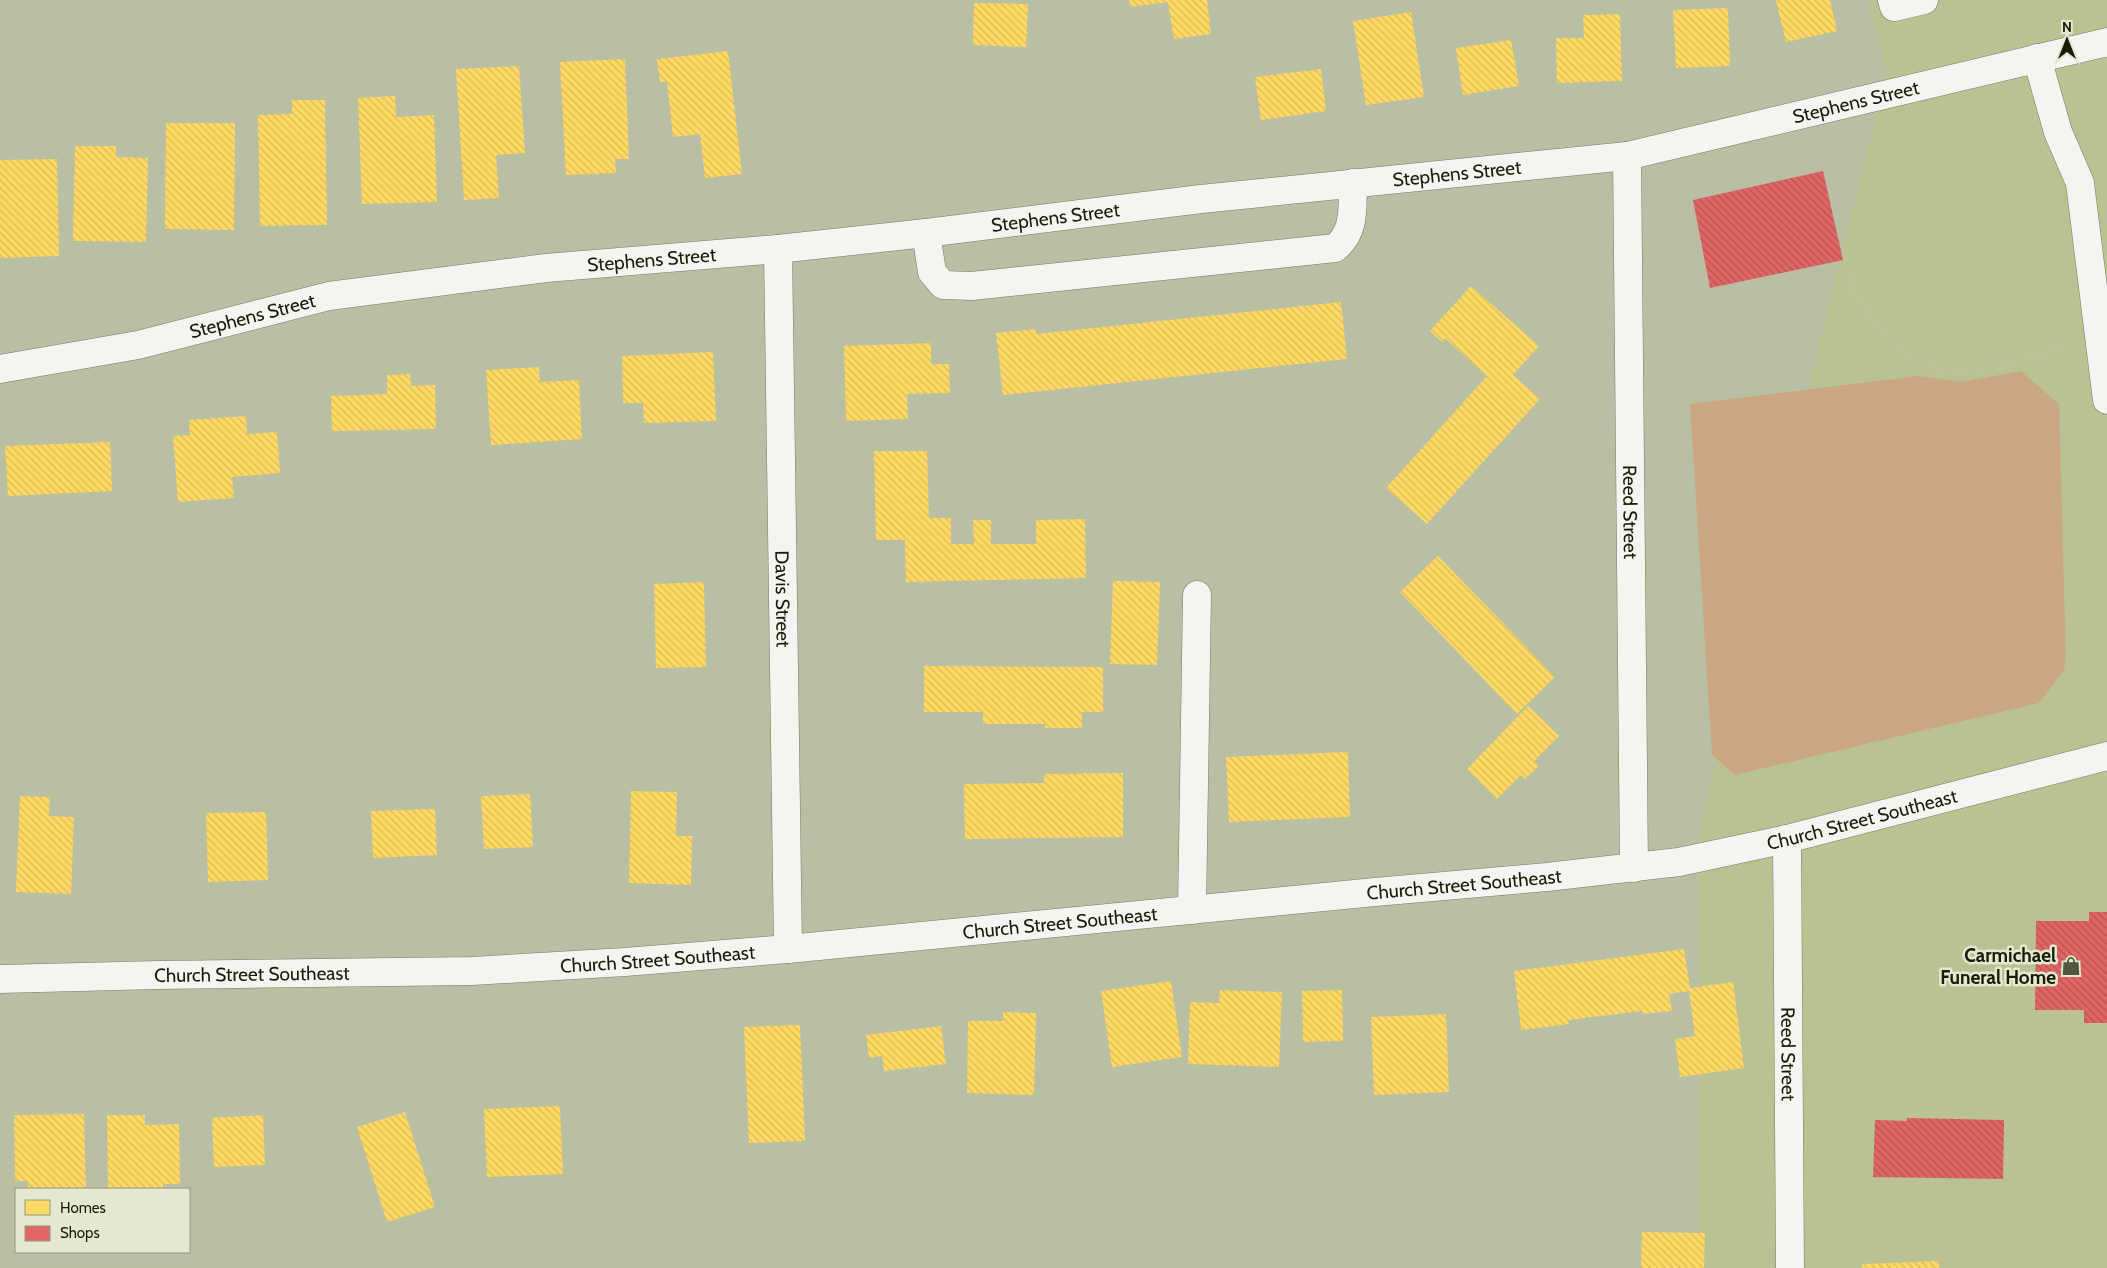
<svg xmlns="http://www.w3.org/2000/svg" width="2107" height="1268" viewBox="0 0 2107 1268" font-family="Cabin,sans-serif">
	<style>
		.built { fill: #bac294 }
		.pitch { fill: #c9a881 }
		.homes { fill: url(#homes-back-hatch) }
		.shops { fill: url(#shops-back-hatch) }
		.lines { fill: none; stroke-linecap: round; stroke-linejoin: round }
		.minor-casing { stroke: #757963; stroke-width: 29 }
		.path { stroke: #c2c3bb; stroke-width: 3; stroke-dasharray: 1 4; stroke-linecap: butt }
		.minor { stroke: #f4f5f1; stroke-width: 28 }
		.labels { text-anchor: middle; stroke-width: 5; stroke-linejoin: round; paint-order: stroke }
		.street-label { font-size: 19px; fill: #191c07; stroke: #e3e8ce }
		.poi-label { font-size: 19px; font-weight: bold; fill: #191c07; stroke: #e3e8ce; text-anchor: end }
	</style>
	<defs>
		<pattern id="homes-back-hatch" width="6" height="6" patternUnits="userSpaceOnUse" patternTransform="scale(1.25)"><rect width="6" height="6" fill="#ffd966"/><path d="M-1 5l2 2M0 0l6 6M5-1l2 2" fill="none" stroke="#daba57"/></pattern>
		<pattern id="shops-back-hatch" width="6" height="6" patternUnits="userSpaceOnUse" patternTransform="scale(1.25)"><rect width="6" height="6" fill="#e06666"/><path d="M-1 5l2 2M0 0l6 6M5-1l2 2" fill="none" stroke="#b55352"/></pattern>
	</defs>
	<rect width="100%" height="100%" fill="#b9bfa2"/>
	<!-- built -->
	<path class="built" d="M1868,0H2107V1268H1699V828L1887,73Z"/>
	<!-- pitch -->
	<path class="pitch" d="M2021,371L2059,404L2066,658L2064,670L2039,703L1735,775L1712,755L1690,404L1918,376L1961,382Z"/>
	<!-- homes -->
	<path class="homes" d="M1129,0H1207L1211,34L1174,39L1168,2L1130,7Z
		M1776,0H1830L1837,31L1786,42Z
		M974,3L1028,4L1026,47L973,45Z
		M1728,8L1730,66L1676,68L1673,10Z
		M1411,12L1424,97L1366,105L1353,21Z
		M1620,14L1622,81L1557,83L1556,38H1584L1583,15Z
		M1511,40L1519,86L1463,95L1456,48Z
		M728,51L742,174L705,178L700,134L673,137L667,82H660L657,59Z
		M625,59L629,159H615L616,173L566,175L560,62Z
		M519,66L525,153L496,155L499,198L464,200L456,69Z
		M1321,69L1326,111L1261,120L1255,77Z
		M395,96L396,117L434,115L437,202L362,204L358,98Z
		M292,100H325L327,225L260,226L258,115L292,114Z
		M166,123H235L234,230L165,229Z
		M75,146H116V157L148,158L146,242L73,241Z
		M57,159L59,256L0,258V160Z
		M1471,286L1539,346L1513,375L1540,399L1427,524L1386,488L1487,376L1445,338L1442,342L1430,331Z
		M1341,302L1347,359L1003,395L996,333L1036,329V334Z
		M931,343V364H949L950,393L907,394L908,419L846,421L844,346Z
		M713,352L716,421L644,423L643,403H623L622,356Z
		M539,367L540,382L579,380L582,439L491,445L486,370Z
		M410,374L411,386L435,385L436,429L332,431L331,396L387,394V375Z
		M246,416L247,434L277,432L280,473L232,477L234,498L178,502L173,436L190,435L189,420Z
		M110,442L112,491L8,496L5,446Z
		M874,451H927L929,518H951V544H974L973,520H991V544H1036V520L1085,519L1086,578L906,582L905,540H876Z
		M1438,556L1555,677L1517,714L1400,592Z
		M1113,581L1160,582L1157,665L1110,664Z
		M704,582L706,667L656,668L654,584Z
		M924,666L1103,667V712H1082V728H1045V724H983V712H924Z
		M1528,706L1559,736L1534,761L1539,766L1525,779L1521,775L1497,799L1467,769Z
		M1348,752L1350,817L1229,822L1226,757Z
		M1123,773V837L965,839L964,784L1044,783V774Z
		M631,791L677,792L676,836H692L691,885L629,883Z
		M530,794L533,847L484,849L481,796Z
		M20,796L50,797L49,816L74,817L71,894L16,892Z
		M435,809L437,855L373,858L371,811Z
		M266,812L268,880L208,882L206,813Z
		M1684,949L1690,988L1733,982L1744,1068L1680,1077L1675,1039L1695,1036L1689,991L1669,994L1672,1011L1642,1014V1011L1568,1020L1569,1024L1521,1030L1514,971Z
		M1171,981L1182,1057L1112,1067L1101,991Z
		M1220,990L1282,992L1279,1067L1188,1064L1190,1002L1219,1003Z
		M1342,990L1343,1041L1303,1042L1302,991Z
		M1003,1012L1036,1013L1034,1095L967,1093L968,1021H1003Z
		M1446,1014L1449,1092L1374,1095L1371,1017Z
		M800,1025L805,1141L749,1143L744,1027Z
		M941,1026L946,1064L884,1071L882,1056L869,1058L866,1035Z
		M560,1106L563,1174L487,1177L484,1109Z
		M405,1112L435,1207L387,1222L357,1127Z
		M84,1114L86,1189H28V1181H15L14,1115Z
		M107,1115H145V1125L179,1124L180,1184H163V1189H108Z
		M263,1115L265,1165L214,1167L212,1118Z
		M1642,1232L1705,1233L1704,1268H1641Z
		M1939,1261V1268H1862V1264Z"/>
	<!-- shops -->
	<path class="shops" d="M1823,171L1843,260L1710,288L1693,200Z
		M2089,912H2107V1023H2084V1010H2035L2036,921H2089Z
		M1907,1118L2004,1120L2003,1179L1873,1177L1875,1120L1907,1121Z"/>
	<g class="lines">
		<!-- minor casing -->
		<g class="minor-casing">
			<g id="minor">
				<path d="M1892,0L1894,7L1924,0"/>
				<path d="M2037,58L2058,132L2080,183L2107,400"/>
				<path id="s1" d="M1627,156L1634,868"/>
				<path d="M926,233L932,272L943,285L972,286L1335,248C1356,231 1352,208 1353,183"/>
				<path id="s2" d="M778,249L788,949"/>
				<path id="s3" d="M0,369L138,345L329,296L546,268L778,249L926,233L1201,199L1627,156L2107,42"/>
				<path id="s4" d="M1787,839L1790,1268"/>
				<path d="M1192,910L1197,595"/>
				<path id="s5" d="M0,979L158,975L472,971L625,962L788,949L1375,892L1547,877L1679,862L1787,839L2107,756"/>
			</g>
		</g>
		<!-- path -->
		<path class="path" d="M1847,270L1855,291L1873,324L1895,347L1925,365L1966,374L2068,347"/>
		<!-- minor -->
		<use href="#minor" class="minor"/>
	</g>
	<!-- icons -->
	<defs>
		<g id="shop-bare" transform="scale(1.5)"><path d="M-5-2.5h2.3a2.7 3.5 0 0 1 5.4 0H5L5.5 6h-11ZM-1.5-2.5h3a1.5 2.3 0 0 0-3 0Z" fill="#51553d" stroke="#e3e8ce" stroke-width="2.5" paint-order="stroke"/></g>
	</defs>
	<g fill-rule="evenodd">
		<use href="#shop-bare" x="2071" y="966"/>
	</g>
	<g class="labels">
		<!-- street labels -->
		<g class="street-label">
			<text dy="7" stroke="none"><textPath href="#s3" startOffset="1878">Stephens Street</textPath></text>
			<text dy="7" stroke="none"><textPath href="#s3" startOffset="1472">Stephens Street</textPath></text>
			<text dy="7" stroke="none"><textPath href="#s3" startOffset="1068">Stephens Street</textPath></text>
			<text dy="7" stroke="none"><textPath href="#s3" startOffset="662">Stephens Street</textPath></text>
			<text dy="7" stroke="none"><textPath href="#s3" startOffset="258">Stephens Street</textPath></text>
			<text dy="7" stroke="none"><textPath href="#s1" startOffset="356">Reed Street</textPath></text>
			<text dy="7" stroke="none"><textPath href="#s2" startOffset="350">Davis Street</textPath></text>
			<text dy="7" stroke="none"><textPath href="#s5" startOffset="1872">Church Street Southeast</textPath></text>
			<text dy="7" stroke="none"><textPath href="#s5" startOffset="1468">Church Street Southeast</textPath></text>
			<text dy="7" stroke="none"><textPath href="#s5" startOffset="1062">Church Street Southeast</textPath></text>
			<text dy="7" stroke="none"><textPath href="#s5" startOffset="658">Church Street Southeast</textPath></text>
			<text dy="7" stroke="none"><textPath href="#s5" startOffset="252">Church Street Southeast</textPath></text>
			<text dy="7" stroke="none"><textPath href="#s4" startOffset="215">Reed Street</textPath></text>
		</g>
		<!-- poi labels -->
		<g class="poi-label">
			<text x="2056" y="962">Carmichael<tspan x="2056" dy="22">Funeral Home</tspan></text>
		</g>
	</g>
	<!-- legend -->
	<rect x="15" y="1188" width="175" height="65" fill="#e3e8ce" stroke="#92967e"/>
	<rect x="25" y="1200" width="25" height="15" fill="#ffd966" stroke="#92967e"/>
	<text x="60" y="1213" font-size="15" fill="#191c07">Homes</text>
	<rect x="25" y="1226" width="25" height="15" fill="#e06666" stroke="#92967e"/>
	<text x="60" y="1238" font-size="15" fill="#191c07">Shops</text>
	<!-- north arrow -->
	<g transform="translate(2067 40)" stroke="#e3e8ce" stroke-width="4" paint-order="stroke">
	<path d="M0-4L9 19L0 12L-9 19Z" fill="#191c07"/>
	<text y="-8" font-size="14" font-weight="bold" text-anchor="middle" fill="#191c07">N</text>
	</g>
</svg>
